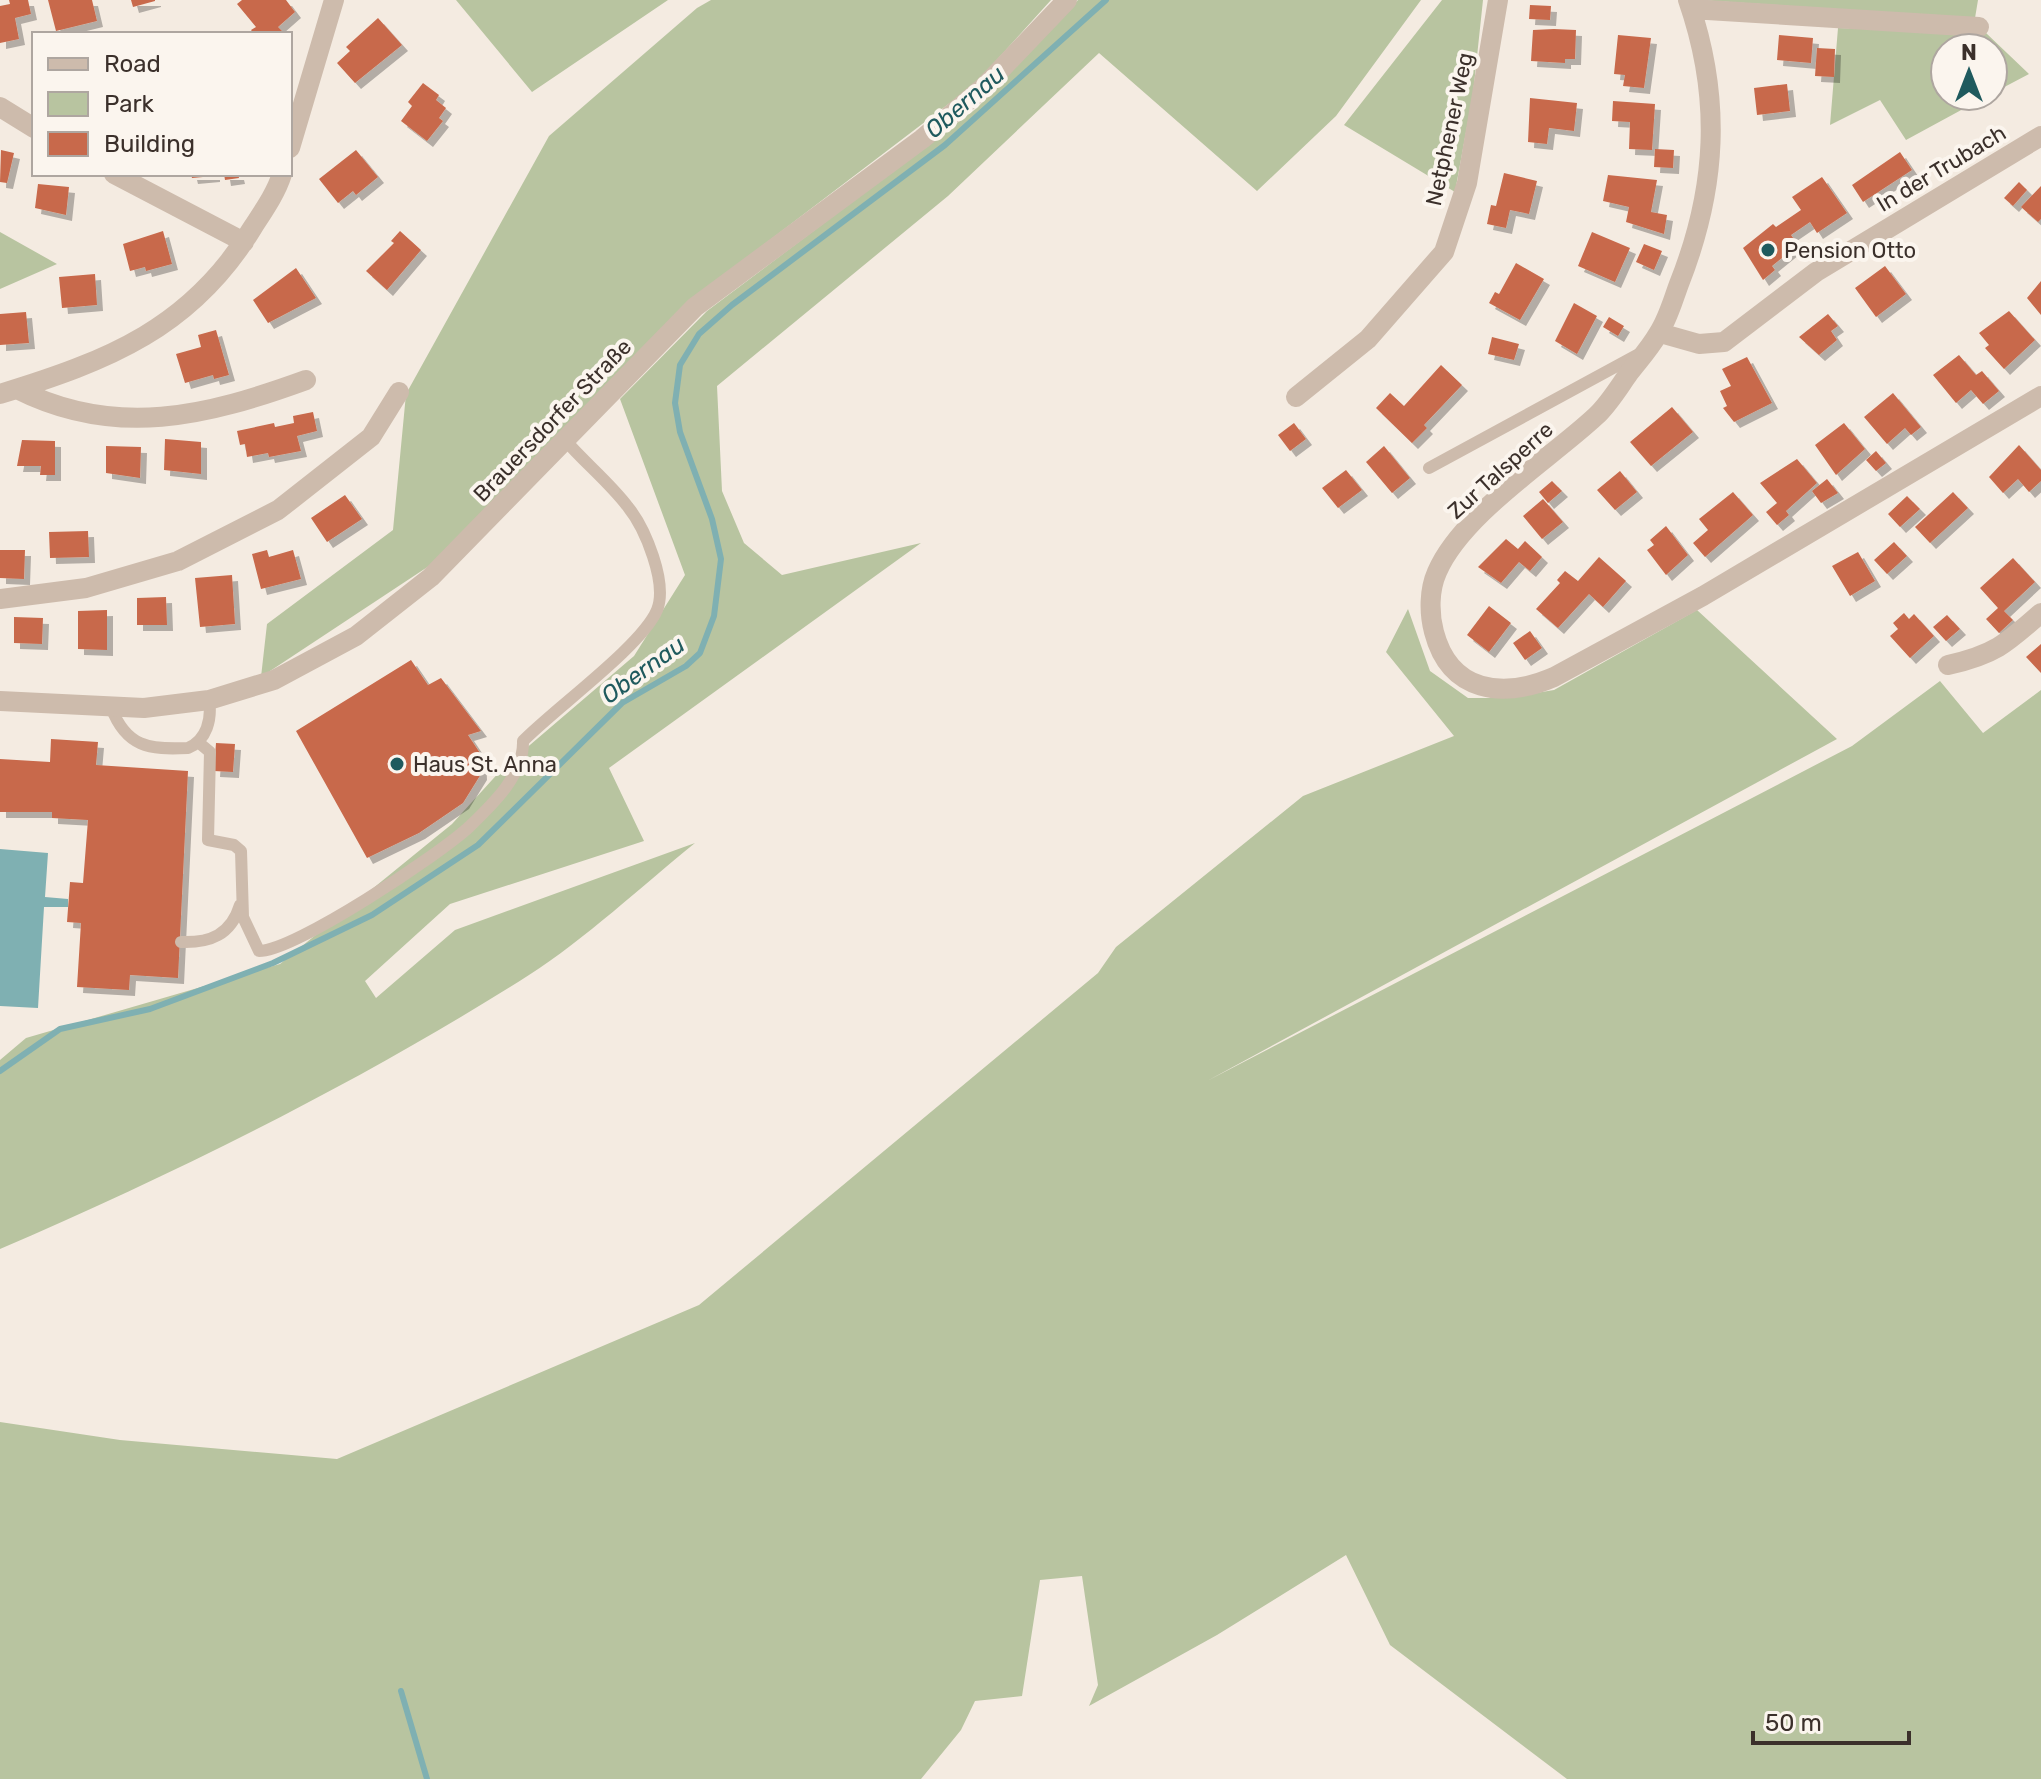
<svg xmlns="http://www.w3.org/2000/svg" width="2041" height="1779" viewBox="0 0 2041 1779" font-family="Rubik,sans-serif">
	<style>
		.green { fill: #b8c4a0 }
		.water { fill: #7fb0b2 }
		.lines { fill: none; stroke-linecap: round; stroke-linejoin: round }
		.stream { stroke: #7fb0b2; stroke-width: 6 }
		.building { fill: #c8694b; filter: url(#shadow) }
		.service { stroke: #cdbbac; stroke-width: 12 }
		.minor { stroke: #cdbbac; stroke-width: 20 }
		.tertiary { stroke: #cdbbac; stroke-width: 20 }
		.poi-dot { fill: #1f5a5e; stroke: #fbf5ee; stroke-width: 3 }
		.labels { text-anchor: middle; stroke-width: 8; stroke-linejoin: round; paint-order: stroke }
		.street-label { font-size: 22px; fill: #3b302b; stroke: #fbf5ee }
		.poi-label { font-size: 22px; fill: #3b302b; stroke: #fbf5ee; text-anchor: start }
		.water-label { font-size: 24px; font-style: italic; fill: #1f5a5e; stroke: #fbf5ee }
	</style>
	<defs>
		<filter id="shadow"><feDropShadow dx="6" dy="6" stdDeviation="0" flood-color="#0004"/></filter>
	</defs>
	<rect width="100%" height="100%" fill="#f4ebe1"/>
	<!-- green -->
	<path class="green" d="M456,0H668L532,92Z
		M711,0H1051L976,83L691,300L429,566L261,677L267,624L393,530L406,394L549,136L697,8Z
		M1078,0H1421L1336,116L1257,191L1099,53L948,196L717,386L722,491L744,543L782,575L921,543L609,768L644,841L450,904L365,981L376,998L455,930L695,843C643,885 584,940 529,975C364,1080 179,1172 0,1249V1060L26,1038L280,964L452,824L502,769L634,656L685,575L620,399L707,311L977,108Z
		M1442,0H1483L1473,94L1455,192L1344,125Z
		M1699,0H1978L1975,18Z
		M1838,28L1986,33L2029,74L1993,93V48H1945V96H1987L1906,140L1880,100L1830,125Z
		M0,232L57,264L0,289Z
		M1408,609L1430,671L1468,698H1505L1554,690L1697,610L1837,739L1207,1081L1852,746L1940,681L1983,733L2041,690V1779H1567L1390,1645L1346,1555L1217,1635L1089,1706L1098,1685L1082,1576L1040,1580L1022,1696L975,1701L961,1730L921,1779H0V1422L120,1440L337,1459L699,1305L1098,973L1116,947L1303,796L1454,736L1386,652Z"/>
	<!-- water -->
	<path class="water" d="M0,849L48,853L45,897L68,899V907H44L38,1008L0,1006Z"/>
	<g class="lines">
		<!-- stream -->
		<path class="stream" d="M0,1071L60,1029L150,1009L273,963L372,915L478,845L622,703L686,666L700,653L714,616L721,559L712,519L680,432L675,403L680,365L699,334L732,305L945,145L1106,0
			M401,1691L427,1779"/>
	</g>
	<!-- building -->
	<path class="building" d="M9,0H28L31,14L15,18L19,39L0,43V6L10,4Z
		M48,0H92L97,21L56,31Z
		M131,0H155V1L133,7Z
		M242,0H286L295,12L278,27L282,31L278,34H254L251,30L256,27L237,4Z
		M1530,5L1551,6L1550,20L1529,19Z
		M378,18L402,45L355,83L337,63L350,51L346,47Z
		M1554,29L1576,30L1575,59H1565V63L1531,61L1533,30Z
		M1618,35L1651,38L1644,88L1623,86L1625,75L1614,74Z
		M1779,35L1813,38L1811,63L1777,60Z
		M1817,48L1835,49L1834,77L1815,76Z
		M423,83L439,95L436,100L446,108L439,118L443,121L427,141L401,121L412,106L408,102Z
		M1787,84L1790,111L1757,115L1754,88Z
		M1530,98L1577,103L1574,131L1549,128L1547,144L1528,142Z
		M1613,101L1655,104L1652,150L1629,149L1630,122L1612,121Z
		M1655,149L1674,150L1673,168L1654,167Z
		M1,150L14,153L7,183L0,182Z
		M356,150L378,177L356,195L353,191L338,203L319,179Z
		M1900,152L1912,170L1863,202L1852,185Z
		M1504,173L1537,181L1529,214L1510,210L1506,228L1487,224L1491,205L1496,206Z
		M191,174H214V176L192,178Z
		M224,174H238L239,178L225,180Z
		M1608,175L1657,180L1651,212L1667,215L1664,234L1626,222L1629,207L1603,201Z
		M1822,177L1847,213L1817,233L1810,222L1791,235L1798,245L1772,266L1775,270L1763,280L1743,248L1773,224L1776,227L1801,210L1792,197Z
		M2019,182L2027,190L2013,206L2004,198Z
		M38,184L69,187L66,215L35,208Z
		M2041,186V219L2038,222L2021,207Z
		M163,231L172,264L146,271L145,267L130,271L123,244Z
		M400,231L421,250L387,290L366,271L394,243L391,241Z
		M1592,232L1630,248L1615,282L1578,266Z
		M1644,244L1662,251L1654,270L1636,262Z
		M1516,263L1544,279L1520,320L1489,303L1495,292L1499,294Z
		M1885,266L1906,294L1876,317L1855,288Z
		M296,268L316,298L268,323L253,300Z
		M95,274L97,305L62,308L59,277Z
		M2041,281V315L2027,298Z
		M1574,303L1597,316L1577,354L1555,341Z
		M2009,311L2035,340L2004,369L1985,348L1989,345L1979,333Z
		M26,312L29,343L0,345V314Z
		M1828,314L1838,326L1831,331L1837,340L1819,355L1799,337Z
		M1609,317L1624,326L1618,336L1603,327Z
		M216,330L229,375L214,379L213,375L185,383L176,354L201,347L198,335Z
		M1492,337L1519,344L1514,360L1488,354Z
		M1959,355L1976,375L1982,371L1999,391L1983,404L1971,390L1956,403L1933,375Z
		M1747,357L1772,403L1734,422L1723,408L1727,406L1720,391L1731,386L1722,369Z
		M1441,365L1462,385L1424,425L1427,428L1412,443L1376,408L1390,393L1404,406Z
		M1893,393L1921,427L1911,435L1905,428L1887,444L1864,417Z
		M1672,407L1693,432L1651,466L1630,442Z
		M313,412L317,431L297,436L301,451L269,457L268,453L247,457L245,444L240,445L237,431L274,423L275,427L294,423L293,416Z
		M1294,423L1306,439L1290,451L1278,435Z
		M1844,423L1865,449L1836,475L1815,445Z
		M165,439L201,442V474L164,470Z
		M22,440L55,441V475H40L41,466H17Z
		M2019,445L2041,470V481L2029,492L2018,479L2003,493L1989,477Z
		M106,446L141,447L140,478L106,473Z
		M1384,446L1410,478L1392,493L1366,462Z
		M1876,451L1886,463L1876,471L1866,460Z
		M1797,459L1817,483L1786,511L1789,515L1777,525L1766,512L1777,503L1760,483Z
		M1346,470L1362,490L1338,508L1322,488Z
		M1620,471L1637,492L1615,510L1597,490Z
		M1827,479L1838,493L1821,503L1812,491Z
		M1552,481L1562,491L1548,503L1539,492Z
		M1733,492L1753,515L1705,557L1693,543L1708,530L1699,519Z
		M1953,492L1968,508L1930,543L1915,527Z
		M345,495L362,519L327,542L311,518Z
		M1907,496L1920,509L1900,527L1888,514Z
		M1543,499L1563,522L1542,539L1523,516Z
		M1666,526L1688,555L1666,575L1647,550L1654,545L1650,540Z
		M88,531L89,557L50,558L49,532Z
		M1506,539L1518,549L1525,541L1542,557L1530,571L1519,562L1501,583L1478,567Z
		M1894,542L1907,556L1887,574L1874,560Z
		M0,550H25L24,579L0,578Z
		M267,550L269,557L293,550L301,579L261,589L252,554Z
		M1858,552L1875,581L1850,596L1832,566Z
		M1599,557L1626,581L1603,607L1589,594L1558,628L1536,609L1560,583L1557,580L1565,571L1578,581Z
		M2013,558L2035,582L2004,611L2013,620L1999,633L1986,619L1998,608L1980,588Z
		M232,575L235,624L200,627L195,578Z
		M166,597L167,625H137V598Z
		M1489,606L1511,623L1489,652L1467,635Z
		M107,610V650L78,649V611Z
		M1904,613L1909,619L1914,614L1934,636L1910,658L1890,636L1898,629L1893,623Z
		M1947,615L1960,629L1946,641L1933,627Z
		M14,617L43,618L42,644L14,643Z
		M1530,631L1542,648L1525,660L1513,643Z
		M2041,644V673L2026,657Z
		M411,660L428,685L441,678L481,731L468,735L480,753L481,774L463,803L419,833L367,858L296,731Z
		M51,739L98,742L96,765L188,771L178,978L130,975L129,990L77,987L81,923L67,922L70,882L83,883L88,820L52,818V812H0V759L50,762Z
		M216,743L235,744L233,772L214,771Z"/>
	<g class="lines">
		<!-- service -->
		<path class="service" d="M1429,468L1637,355
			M111,707C126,747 149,750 188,748C207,740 212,719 209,700
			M198,742L210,752L208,840L234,845L241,851L243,917L259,951C295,951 440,854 469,827C492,805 524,775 523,741C554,709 642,646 657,610C668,583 645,528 628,507C610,483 585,463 565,440
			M181,942C210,943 231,935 240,905"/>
		<!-- minor -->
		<path class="minor" d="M1688,0C1722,98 1717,188 1679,284C1673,300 1668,319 1658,334C1650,348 1639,360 1629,373C1619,387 1609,404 1596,416C1550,459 1462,514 1437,572C1429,590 1429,613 1434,632C1450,693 1503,699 1554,677L1703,596L2041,396
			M1691,9L1979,27
			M0,107L34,128
			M290,148L334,0
			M114,174L244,242
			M1660,333L1699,344L1724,342L1816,272L2041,136
			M17,389C116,439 207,416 306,380
			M0,394C108,361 192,328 253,227C264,210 276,193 282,174
			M1296,397L1368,339L1444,252L1467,183L1498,0
			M0,599L86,588L178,561L278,510L371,437L399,392
			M1948,665C1994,655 2006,644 2041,613"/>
		<!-- tertiary -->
		<path class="tertiary" d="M0,701L144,708L209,700L274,680L356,636L431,577L695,307L922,139L984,87L1067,0"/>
	</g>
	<!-- markers -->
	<g class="poi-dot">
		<circle cx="1768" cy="250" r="8"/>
		<circle cx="397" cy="764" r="8"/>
	</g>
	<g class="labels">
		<!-- street labels -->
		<g class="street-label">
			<text transform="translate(1449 129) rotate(-78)" y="8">Netphener Weg</text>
			<text transform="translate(1941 168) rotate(-31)" y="8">In der Trubach</text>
			<text transform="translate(552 420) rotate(-46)" y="8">Brauersdorfer Straße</text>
			<text transform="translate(1500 470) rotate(-42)" y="8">Zur Talsperre</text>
		</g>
		<!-- poi labels -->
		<g class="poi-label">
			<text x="1784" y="258">Pension Otto</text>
			<text x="413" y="772">Haus St. Anna</text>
		</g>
		<!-- water labels -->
		<g class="water-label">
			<text transform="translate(965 102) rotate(-41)" y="8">Obernau</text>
			<text transform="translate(643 670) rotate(-36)" y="8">Obernau</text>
		</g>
	</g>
	<!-- legend -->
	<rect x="32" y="32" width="260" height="144" fill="#fbf5ee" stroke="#aea6a0" stroke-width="2"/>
	<rect x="48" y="58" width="40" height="12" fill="#cdbbac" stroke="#aea6a0" stroke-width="2"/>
	<text x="104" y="72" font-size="24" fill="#3b302b">Road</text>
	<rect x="48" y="92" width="40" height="24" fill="#b8c4a0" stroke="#aea6a0" stroke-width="2"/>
	<text x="104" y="112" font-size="24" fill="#3b302b">Park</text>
	<rect x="48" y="132" width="40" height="24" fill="#c8694b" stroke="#aea6a0" stroke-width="2"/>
	<text x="104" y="152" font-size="24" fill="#3b302b">Building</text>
	<!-- north arrow -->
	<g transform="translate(1969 72)"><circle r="38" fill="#fbf5ee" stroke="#aea6a0" stroke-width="2"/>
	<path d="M0-6L14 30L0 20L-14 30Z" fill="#1f5a5e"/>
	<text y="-12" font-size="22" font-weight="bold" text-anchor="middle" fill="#3b302b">N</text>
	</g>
	<!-- scale -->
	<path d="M1753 1731v12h156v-12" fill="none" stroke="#3b302b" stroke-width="4"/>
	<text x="1765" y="1731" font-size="24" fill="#3b302b" stroke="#fbf5ee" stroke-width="6" paint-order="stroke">50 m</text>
</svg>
